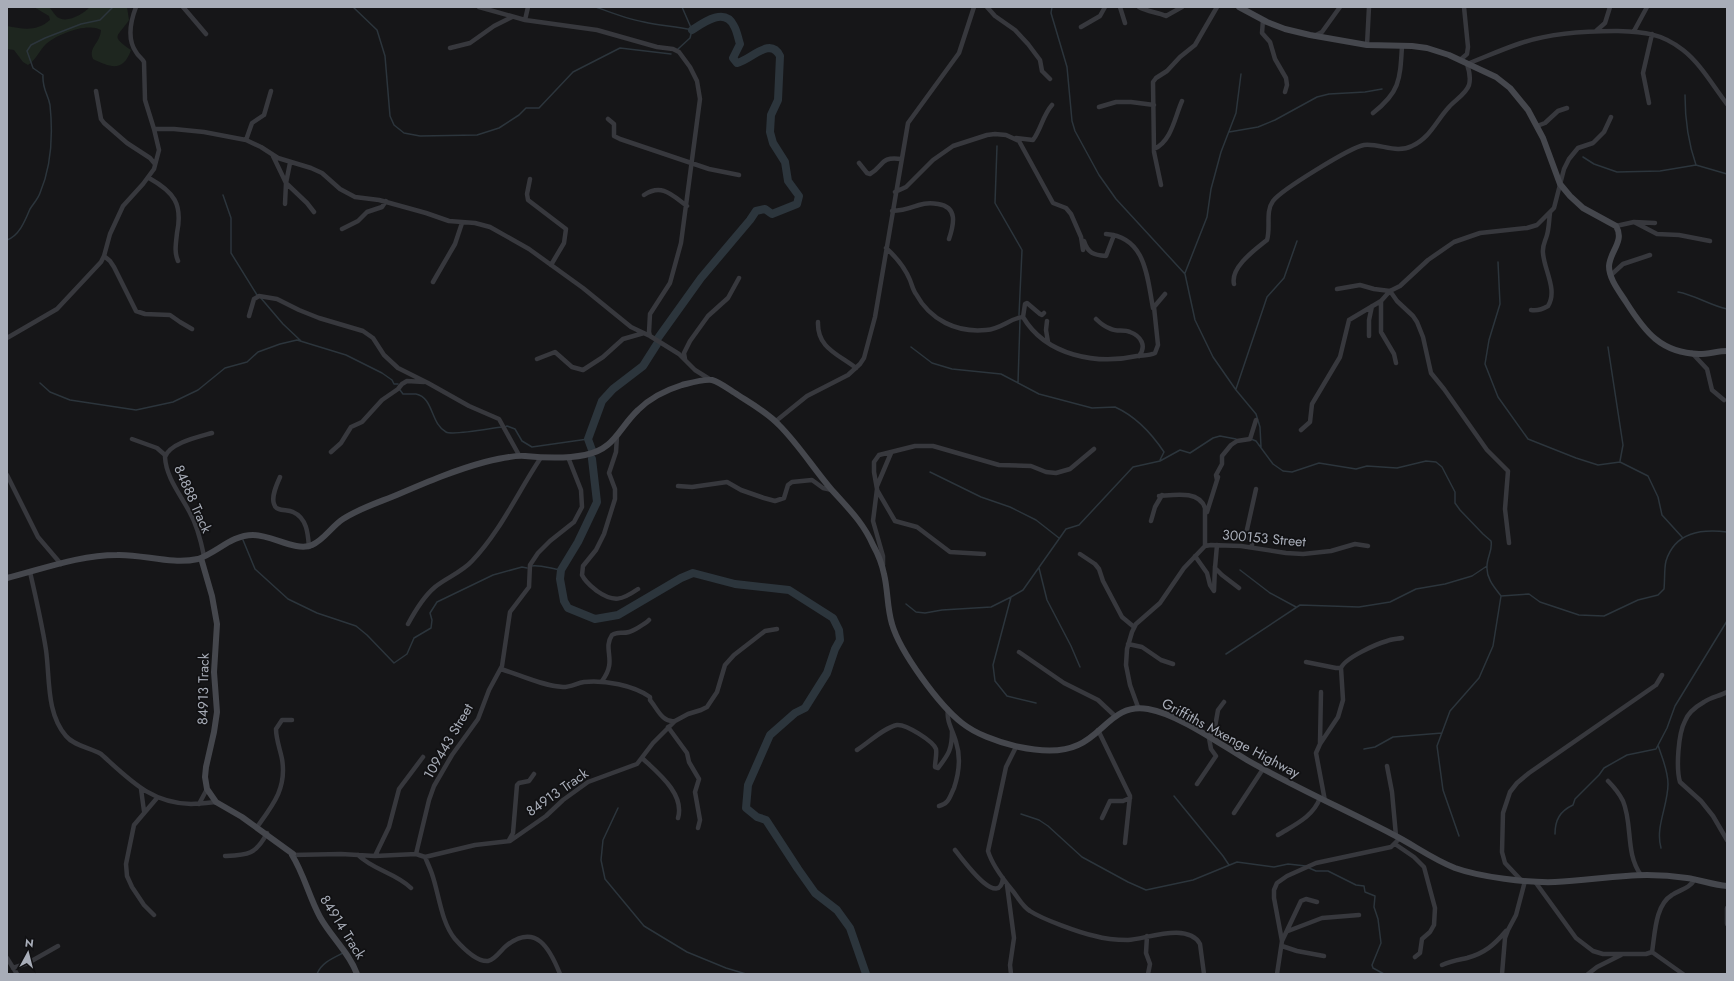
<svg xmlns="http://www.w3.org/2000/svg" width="1734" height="981" viewBox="0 0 1734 981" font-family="Jost,sans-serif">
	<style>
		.green { fill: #1e261f }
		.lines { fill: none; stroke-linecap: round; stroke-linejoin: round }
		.stream { stroke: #2c353c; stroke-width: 1.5 }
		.river { stroke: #2c353c; stroke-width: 8 }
		.street { stroke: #37383d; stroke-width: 4.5 }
		.secondary { stroke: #45474d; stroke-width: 6 }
		.labels { text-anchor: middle; stroke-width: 3.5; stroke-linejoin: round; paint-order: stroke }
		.street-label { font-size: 14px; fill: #a8adb8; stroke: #111113 }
	</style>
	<rect width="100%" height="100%" fill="#161618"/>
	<!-- green -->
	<path class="green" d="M34,7H49C52,10 54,14 57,17C67,24 83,14 90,7H127L129,20C117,38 110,35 131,50C123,73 110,67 93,59C88,47 100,44 101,30C88,22 57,34 46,44C39,51 36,60 28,65L23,62L14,50L7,49V26C23,29 36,32 50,20L49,16Z"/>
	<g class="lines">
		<!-- stream -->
		<path class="stream" d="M353,7L377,30L385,56L390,116L394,125L404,133L420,136L477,135L499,128L519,115L526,108H539L573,72L620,48L671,54
			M596,7C612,13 627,19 644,22C660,26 676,26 692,30
			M1052,7L1051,13L1067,67L1072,121L1075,131L1099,175L1116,199L1185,274L1195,320L1213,357L1236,390L1256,414L1260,427L1261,447
			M678,49L690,38L692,30L682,7
			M1685,95C1685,120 1688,142 1696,165
			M1229,132L1258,127L1275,120L1317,97L1329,94L1365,92L1382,89
			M997,146L995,203L1022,250L1019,315
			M1583,157L1594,164L1617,172L1660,171L1696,165L1727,174
			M223,195L231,218V253L257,295
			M7,240C19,236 25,221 30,209C33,204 38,199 40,193C51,167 53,134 50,105C48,94 42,89 43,75L33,68L27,51L31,45L45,38L81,24L100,20L113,7
			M1498,262L1500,304L1489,340L1485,364L1498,397L1528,439L1576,458L1598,465L1620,462L1648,476L1658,497L1662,515L1682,537
			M1185,273L1207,217L1211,189L1221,152L1236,113L1241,74
			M1678,292C1695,295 1709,305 1727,309
			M260,297L283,324L301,341
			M911,347L932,363L952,369L1001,374L1039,394L1092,408L1115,407C1135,416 1152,434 1164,452L1160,460
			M1608,347L1623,445L1620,461
			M40,383L50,392L70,400L136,410L173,402L198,390L225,368L247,362L258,352L280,344L297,340L346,355L382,373L392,380L394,384H398
			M1018,383L1020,320
			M1236,389L1267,297L1284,278L1297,241
			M400,390L403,394C407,394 412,394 416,394C434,398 430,423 446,432C453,436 492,428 502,427
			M505,427L507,426L515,429L522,441L532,447L588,439
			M1251,439L1256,441L1273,464L1283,471L1292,472L1319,463L1356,469L1367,466L1397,468L1426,461L1436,462L1442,467L1455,492V503L1460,510L1483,534L1491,541C1493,550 1487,557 1487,566C1486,578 1494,587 1501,596L1529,594L1540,602L1579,615L1604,616L1638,600L1658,595L1664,589C1665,580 1664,569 1666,561C1675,532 1701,529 1727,532
			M930,472L981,497L1010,507L1036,520L1059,538
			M243,540L255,569L288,599L317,613L356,626L367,635L394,663L407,654L414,638L431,628L432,620L430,613L437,602L493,575L522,567L527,568
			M531,566C540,564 551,569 561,570
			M1039,568L1047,600L1071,646L1080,667
			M1240,570L1270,593L1296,607
			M1011,597L993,665L995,681L1007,696L1036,703
			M906,604L916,612L925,613L942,610L991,607L1011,597L1023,590L1066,529L1079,525L1133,467L1160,461L1180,450L1190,453L1213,438L1220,436L1236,439
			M1226,654L1300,605L1359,607L1390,602L1416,589L1445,584L1472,576L1487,566
			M1658,745C1662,758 1668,770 1668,784C1668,806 1655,827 1661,848
			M1364,749L1375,747L1393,737L1442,733
			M1174,796L1223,856L1229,865
			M618,808L603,840L601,860L605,879L644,926L687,952L726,968L746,974
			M1021,814L1039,820L1048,826L1082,857L1128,882L1146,890L1193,880L1237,862L1274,867L1288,864L1306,866
			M1555,834C1555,820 1560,811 1573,805L1575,799L1599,775L1604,768L1627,755L1656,749L1667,728L1675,706L1727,621
			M1459,836L1443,790L1437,746L1450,711L1479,678L1493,646L1501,596
			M1309,868L1316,871H1328L1356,885L1364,886L1365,892L1375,896L1374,907L1378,919L1381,943L1372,965L1373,968L1384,974
			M317,974C321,963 333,958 343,953"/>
		<!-- river -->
		<path class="river" d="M658,338L701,278L750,220L756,211L765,209L772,214L797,204L799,196L788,181L785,162L773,143L770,132L771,115L778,100L780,56C770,36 751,60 737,63L733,58L740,44C738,38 737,31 734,26C725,7 704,22 692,30
			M592,450L588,439L602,401L613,389L643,366L657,344
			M592,459L597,502L578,542L561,570L560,579L564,601L568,608L595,619L618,615L681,578L693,573L735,584L789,590L833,618L839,630L840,640L835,649L827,673L805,708L795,713L770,735L748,785L746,808L757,817L766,820L798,869L815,893L837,910L850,928L866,974"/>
		<!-- street -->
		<path class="street" d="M136,7C131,20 127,39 136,52C138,56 142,58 144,62L145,100L154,129
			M183,7L206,34
			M479,7L525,20L597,30L657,47L673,49L679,52L690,67L697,81L700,99L681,243L670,283L650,314L649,332L650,336
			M987,7L995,16L1015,30L1028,44L1040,60L1042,71L1050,79
			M1120,7L1125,23
			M1139,7C1148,12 1157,12 1166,16L1182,7
			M525,20L528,7
			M1263,20L1262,33L1270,42L1275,59L1286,78L1287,85L1285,92
			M1081,27L1100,16L1105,7
			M1596,31L1605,23L1610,7
			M1634,31L1647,7
			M1314,36L1322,32L1340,7
			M1367,45L1369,7
			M450,48L470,43L494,26L512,17
			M1460,60L1467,54L1468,47L1464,7
			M96,91L101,119L104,123L127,143L150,158L155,164
			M1649,103L1643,73L1652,34
			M1099,107L1116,102H1131L1154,105
			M1373,113C1400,92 1400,80 1402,46
			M608,119L614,124V136L620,139L709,169L739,175
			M1537,126L1545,123L1558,111L1567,108
			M1016,138L1033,140C1041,129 1043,115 1052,105
			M246,140L252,123L264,115L271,91
			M1154,149C1172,141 1175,116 1182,101
			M273,156L286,183L307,203L314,212
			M859,163L867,173L870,174C884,166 880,156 901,159
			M149,178C174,192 183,204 177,233C176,243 174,252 178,261
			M530,179L527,194L528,200L566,229L564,243L551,265
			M1161,185L1154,152L1153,82L1156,78L1167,71L1180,57L1195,45L1217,7
			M895,192L906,187L933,160L953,146L987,135L995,134L1006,135L1019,141L1053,203L1066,208L1071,214L1081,237L1083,250
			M644,195C662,183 672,195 687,206
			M285,204L286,183L290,163
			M892,211C903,211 910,208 919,205C925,203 932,203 938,204C958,207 954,224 949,239
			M1634,222L1657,234L1679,235L1710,241
			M1616,226L1634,222L1655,223
			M342,229L358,221L367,212L382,207L386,201
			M1106,234C1146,237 1147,277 1153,308
			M1084,241C1088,253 1093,255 1106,256L1114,235
			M886,248C895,256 905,268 910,280C912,285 913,290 916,294C930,320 957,333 986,330C1002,329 1010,318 1023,317C1046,356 1097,365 1137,356C1143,355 1149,356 1155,353L1158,345L1154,307L1165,294
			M104,256L110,261L114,267L136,311L145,314L170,315L180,322L192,329
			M1611,275L1623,264L1650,255
			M433,282L455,244L462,223
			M1234,284C1230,267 1256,249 1267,240C1271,227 1265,212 1273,201C1281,190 1351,147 1364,145C1380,143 1396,154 1412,146C1430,138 1436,121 1449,107C1455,100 1466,94 1469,85C1471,78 1469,70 1467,64C1485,57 1503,49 1521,43C1551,33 1583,31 1615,31C1642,32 1660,32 1683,50C1701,64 1713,86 1727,104
			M1337,289L1360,285L1374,289L1390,291
			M1381,301V332L1394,354L1396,363
			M1531,310C1537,311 1543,309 1548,306C1558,290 1544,270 1543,253C1542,246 1545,242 1547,235C1549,228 1549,220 1550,213
			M249,316L254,299L259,296L277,299L299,310L319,318L363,331L373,338L384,355L398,368L428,383L469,406L499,419L519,455
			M1023,317L1025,304L1027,303L1040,314L1042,315L1044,313
			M1096,319C1100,323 1105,327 1111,329C1117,332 1124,329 1130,332C1141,336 1147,346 1139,356
			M1047,321L1046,330L1048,342
			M818,322C817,348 838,354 856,368
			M1369,336V320L1372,306
			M7,338L57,309L101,262L104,256L110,234L123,206L143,184L154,169L159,150L154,129H174L204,132L246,140L261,147L278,158L311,168L322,173L340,189L355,197L379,200L426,213L449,221L475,223L490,227L529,249L583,288L631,327L650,336L679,354L695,370L711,380
			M1692,353L1707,369L1712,390L1724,400
			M537,359L555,352L572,367L583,370L603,357L623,339L644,333
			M685,359L684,353L690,341L708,316L728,298L739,278
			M776,421L807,396L848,375L860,364L864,358L875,317L908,123L959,53L974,7
			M1301,430L1310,422L1312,404L1340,357L1349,320L1381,301L1390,291
			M617,436L616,452L609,473L615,489V499L604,534L596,550L583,566L582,575C586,583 591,586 597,591C614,603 622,600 638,589
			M132,439L157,448L165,455
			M331,452L341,443L351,427L362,422L382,400L398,389L402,384L407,381L424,382
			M7,475L38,537L61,564
			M280,477C277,484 271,496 274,504C276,512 287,509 293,512C307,518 308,534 309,547
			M1217,480L1216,475L1222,464V456L1231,445L1237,441L1250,439L1256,420
			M678,486L692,487L727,482L741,490L764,498L775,501L784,498L788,485L792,482L812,480L823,488L832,490
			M877,486L891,453
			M877,490L895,521L917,527L950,552L984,554
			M1159,496C1174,495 1199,490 1205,508V546
			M1207,512L1218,477
			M1151,521L1155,507L1162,495
			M1509,543L1505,509L1508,471L1487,450L1444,389L1431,373L1423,337L1417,322L1413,316L1397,301L1390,291L1400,286L1428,260L1454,242L1480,233L1527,228L1537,225L1554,208L1564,169L1569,159L1578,148L1593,143L1604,132L1611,117
			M1217,545L1215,568L1222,575L1239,588
			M1252,547V542L1246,534L1256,489
			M1080,554L1095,564L1099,569L1103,581L1122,617L1134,627
			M204,556C201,541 197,525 189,511C180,494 166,477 165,457C170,443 198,437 212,433
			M1195,556L1207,573L1210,585L1214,591L1215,566
			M883,565V556L873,521L877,489L874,472V462L879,455L915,446H933L999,465L1031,466L1046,472L1056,473L1070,469L1094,449
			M30,572C36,598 42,624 46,650C50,678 46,713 66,736C74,746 91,748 101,754C129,779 150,803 191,804C199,804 207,803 216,802
			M408,624C415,611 423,597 435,587C446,578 462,572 472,561C500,532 518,492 540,459
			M1128,644L1142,647L1161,660L1173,664
			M1019,652L1064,683L1098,700L1115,716
			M1306,662L1336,668H1341
			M501,669C520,675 543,686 563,687C571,687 577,683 584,682C605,680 633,685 650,697V700C657,708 662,723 675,721
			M602,681C618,660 602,650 612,635C618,631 622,634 629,632C633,631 645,624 649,620
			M1727,692C1720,696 1711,697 1704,702C1697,706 1688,713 1685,721C1678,734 1676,769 1680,782L1701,801L1713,816L1727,840
			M1138,707L1130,685L1126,665L1127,649L1132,632L1136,624L1160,603L1184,568L1205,546L1211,545L1241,546L1286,553L1303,554L1331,551L1355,544L1368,546
			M668,727L687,753L689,762L699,779L695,792L700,820L698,828
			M1098,730L1130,796L1125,843
			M1320,743L1321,692
			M1016,747L1006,767L988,851C992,865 1003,879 1012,890C1018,897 1022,906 1030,911C1042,919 1080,933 1095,936C1105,939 1117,940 1128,940C1146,939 1188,922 1200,944L1204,974
			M857,750C868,743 885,727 897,725C906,724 933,741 936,749C937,755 935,761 935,767L938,768C949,754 952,749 952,731
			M642,758C658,773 685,794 678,818
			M1387,766L1392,792L1396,836
			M1608,781C1614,787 1619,793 1623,801C1633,825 1625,853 1641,875
			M1197,784L1216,756L1211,749L1209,738L1215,727L1218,710L1224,702
			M141,789L144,811
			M1325,801L1316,753L1320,744L1338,717L1343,700L1341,668C1345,658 1376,644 1387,641C1391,639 1397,639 1402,638
			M199,804L207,789
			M939,806C949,804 950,796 954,788C959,773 961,757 956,742C953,730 946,722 948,709
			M1234,813L1263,769
			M1102,818L1110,801H1123L1130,798
			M257,827C273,805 287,788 282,759C280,749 276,739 276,729L282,720H292
			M1278,835C1294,825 1313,817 1320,798
			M509,840L513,833L517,785L519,783L529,781L534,774
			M1395,844L1414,857L1424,867L1435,908L1434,925L1430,932L1422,939L1420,953L1415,957
			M955,850C961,857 999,911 1003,878
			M416,854L429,800L434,786L452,755L478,719L489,690L502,666L510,612L529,587L530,565L538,553L550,541L574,522L582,507L581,490L568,457
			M292,855L341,854L375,856L416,854L425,857L475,845L510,841L546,816L563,800L588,782L637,764L653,743L675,721L688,714L701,710L707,707L717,692L725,665L734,655L765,631L777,629
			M358,855C373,870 396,873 411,888
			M225,856C247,855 256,855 267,833
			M375,856L389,827L399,789L423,757
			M425,857C427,862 430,868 432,874C439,894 441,922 455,939C462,947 476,962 488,961C495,960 501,950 506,946C536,922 550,949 560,974
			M1521,880L1505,863L1502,852L1503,813L1510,792L1517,783L1529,773L1656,685L1662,675
			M1536,883L1576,938L1593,951L1603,954H1646L1652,952L1683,974
			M1007,885L1014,938L1010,965L1011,974
			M1727,908V924
			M154,915L144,905L132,887L127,876L126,864L134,825L157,798
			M1288,931L1322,918L1359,915
			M1147,936L1146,953L1150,964L1148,974
			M1282,941L1301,901L1306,899L1317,902
			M1282,946L1297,951L1324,956
			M1652,952C1655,934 1655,905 1672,895C1681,889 1689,889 1695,879
			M7,958L17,974
			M1442,965C1451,961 1458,960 1467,958C1485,953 1494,945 1506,931
			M13,968L28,963L58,946
			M1277,974L1282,941L1274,898V890L1277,883L1287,876L1316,863L1391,847L1400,838
			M1502,974L1505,938L1508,930L1516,915L1525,881
			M1588,974L1597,967L1621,955"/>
		<!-- secondary -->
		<path class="secondary" d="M1239,7L1267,22L1285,29L1310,35L1367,45L1412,46L1427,48L1449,55L1496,77L1510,88L1528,110L1543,138L1560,184L1570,196L1583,208L1616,226C1625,241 1610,251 1609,266C1609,279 1619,291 1626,302C1645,332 1661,353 1699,354C1709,354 1718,351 1727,351
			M201,558L212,596L217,624L214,672L217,712L214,732L206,767L205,777L207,789L216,802L242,817L293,854L292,855C304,874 309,897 320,917C331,937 349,952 357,974
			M7,578C43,569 79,555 117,555C143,554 171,565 198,559C217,553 231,535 253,535C272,535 296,552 312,545C324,540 332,526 343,519C360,508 380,502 399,494C427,482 455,470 485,462C497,459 513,455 525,456C545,458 565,459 585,455C615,449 618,429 638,410C650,398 666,390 682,385C690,383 703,379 712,380C720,382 731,391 738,395C752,404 768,413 779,425C799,445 813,468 831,489C847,507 863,522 873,545C878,554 882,564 884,574C888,590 887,608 892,624C900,652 939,705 962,723C987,743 1048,759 1078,745C1104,734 1114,703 1148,709C1178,714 1220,744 1247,760C1294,787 1344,809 1392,834C1414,845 1432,859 1455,868C1480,877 1528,883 1555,882C1586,881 1616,875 1647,875C1660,875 1674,876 1687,878C1701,880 1713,885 1727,886"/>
	</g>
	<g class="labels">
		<!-- street labels -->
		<g class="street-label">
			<text transform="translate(193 499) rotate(66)" y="5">84888 Track</text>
			<text transform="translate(1264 538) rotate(5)" y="5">300153 Street</text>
			<text transform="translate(203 689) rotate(-89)" y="5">84913 Track</text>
			<text transform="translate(1231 738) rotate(28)" y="5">Griffiths Mxenge Highway</text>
			<text transform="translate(448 741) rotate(-60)" y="5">109443 Street</text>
			<text transform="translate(557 792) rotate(-35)" y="5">84913 Track</text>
			<text transform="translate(343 927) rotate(58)" y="5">84914 Track</text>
		</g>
	</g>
	<!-- border -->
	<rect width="1734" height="981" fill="none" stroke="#a8adb8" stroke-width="16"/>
	<!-- north arrow -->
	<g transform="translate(28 953) rotate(7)" stroke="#111113" stroke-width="3" paint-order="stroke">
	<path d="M0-3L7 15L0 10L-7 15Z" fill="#a8adb8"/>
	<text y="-6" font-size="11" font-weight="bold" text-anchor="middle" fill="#a8adb8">N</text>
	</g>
</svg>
